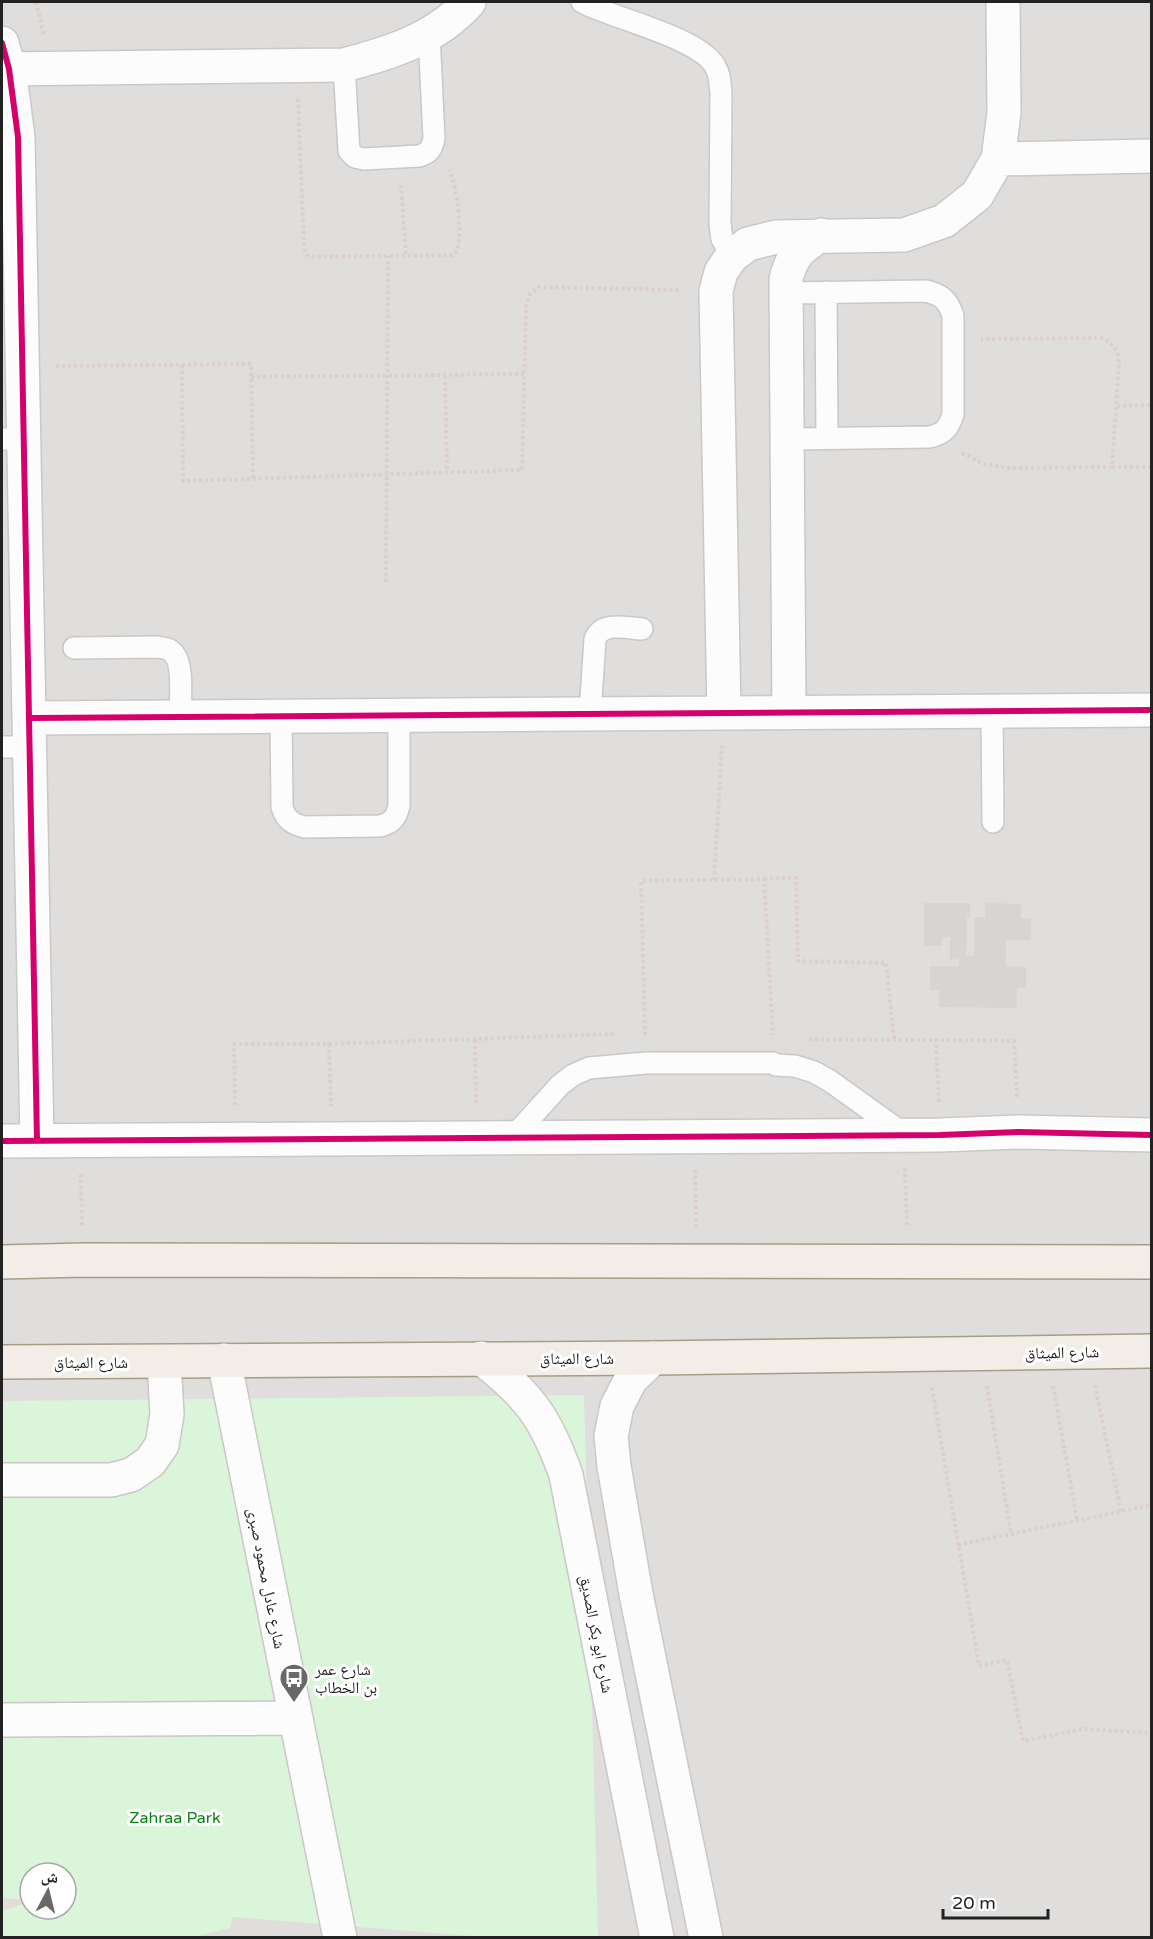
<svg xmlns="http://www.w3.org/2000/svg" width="1153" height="1939" viewBox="0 0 1153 1939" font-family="'Varela Round','Noto Naskh Arabic',sans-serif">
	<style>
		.residential { fill: #dfdedc; fill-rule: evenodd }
		.park { fill: #daf5da }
		.building { fill: #d7d4d2 }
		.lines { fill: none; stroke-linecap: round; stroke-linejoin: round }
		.lane-casing { stroke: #c9c8c7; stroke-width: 24 }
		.street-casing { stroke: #c9c8c7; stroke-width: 36 }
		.primary-casing { stroke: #a79c86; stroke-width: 36 }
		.path { stroke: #dccecd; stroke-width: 4; stroke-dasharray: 3 3; stroke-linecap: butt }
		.lane { stroke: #fdfcfc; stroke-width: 21 }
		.street { stroke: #fdfcfc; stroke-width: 33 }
		.primary { stroke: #f3ede7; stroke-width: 33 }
		.cycleway-casing { stroke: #fff; stroke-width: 10 }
		.cycleway { stroke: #d6006c; stroke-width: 6 }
		.labels { text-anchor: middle; stroke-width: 6; stroke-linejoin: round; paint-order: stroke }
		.street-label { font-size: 16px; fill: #222; stroke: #fff }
		.poi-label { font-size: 16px; fill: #222; stroke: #fff; text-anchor: start }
		.park-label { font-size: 16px; fill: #0c8416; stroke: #fff }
	</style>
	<rect width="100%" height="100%" fill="#f0eeeb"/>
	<!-- residential -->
	<path class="residential" d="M2,2H1151V1937L2,1938ZM30,1873H66V1909H30Z"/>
	<!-- park -->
	<path class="park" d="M584,1395L598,1937H485L233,1917L230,1928L192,1937L2,1938V1911L30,1902V1909H66V1873H30V1900L2,1898V1401Z"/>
	<!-- building -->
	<path class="building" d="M924,903H970V917H967L966,956H974L975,917H985V903L1021,904V918H1031V940H1006V966L1026,967V988H1017V1008L939,1007V990H930V966H959V959L950,960V937L942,938V946H924Z"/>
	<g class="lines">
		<!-- lane casing -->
		<g class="lane-casing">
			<path id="lane" d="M582,2C614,19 698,37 715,66C720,74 720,83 721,93L720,224L722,239L732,256
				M344,65L349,151L355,157L364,159L419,156C429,153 432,149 434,138L429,34
				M826,292L827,438
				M786,293L926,291C942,295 948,300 953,316V414C949,428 944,434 929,437L788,439
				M2,439H24
				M74,648L157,647C164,648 169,648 174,654C184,665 180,701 180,716
				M992,711L993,822
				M590,714L595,639C603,621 625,628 642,629
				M281,716L282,807C286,820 292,824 305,827L380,826C392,823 396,818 399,806V715
				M2,747H30
				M513,1137L560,1085L573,1075L589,1068L646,1063H773L776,1065L795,1066L814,1072L830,1081L904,1134"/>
		</g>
		<!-- street casing -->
		<g class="street-casing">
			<path id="street" d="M2,43L9,69L18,137L37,1141
				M2,69L344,65C390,53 436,39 469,2
				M998,159L1152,156
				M724,713L716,291L721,272L732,256L748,244L776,237L904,235L944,221L977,195L998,159L1004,113L1003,2
				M789,713L786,279C792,255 800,248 821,235
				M29,718L1152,710
				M2,1141L940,1135L1019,1132L1152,1135
				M481,1358C529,1395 546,1418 566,1475L657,1938
				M653,1358L631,1379L617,1406L611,1436L614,1466L636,1594L706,1938
				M224,1360L340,1938
				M2,1480H111L131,1475L150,1462L162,1445L167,1414L164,1362
				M2,1720L296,1718"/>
		</g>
		<!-- primary casing -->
		<g class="primary-casing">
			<path id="primary" d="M2,1262L83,1260L1152,1262
				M2,1362L653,1358L1152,1351"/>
		</g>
		<!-- path -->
		<path class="path" d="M36,2L44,36
			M298,99L304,248L306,254L311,257L454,255C465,243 457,185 449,170
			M401,185L406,256
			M182,365L183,481L522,470L526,308L529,295L539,287L682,290
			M56,366L251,364L253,478
			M445,376L447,472
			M251,377L524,374
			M1117,406L1152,405
			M962,453L984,464L1010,468L1112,467L1119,364C1118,350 1114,344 1102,338L981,339
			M1112,467H1152
			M386,582L388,256
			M764,879L796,878L798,961L886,963L894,1039
			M714,880L722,746
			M645,1035L641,881L764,879L773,1035
			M809,1039L1014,1041L1017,1098
			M936,1039L939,1102
			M475,1040L476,1105
			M329,1044L331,1106
			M235,1105L234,1044H329L615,1034
			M905,1168L907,1227
			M695,1170L696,1228
			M81,1174L82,1226
			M1095,1385L1121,1512
			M987,1386L1011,1534
			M1053,1386L1077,1520
			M932,1388L979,1666L1007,1660L1023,1741L1083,1729L1152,1733
			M958,1545L1152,1505"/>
		<!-- lane -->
		<use href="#lane" class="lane"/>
		<!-- street -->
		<use href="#street" class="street"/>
		<!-- primary -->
		<use href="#primary" class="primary"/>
		<!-- cycleway casing -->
		<g class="cycleway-casing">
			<path id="cycleway" d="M2,43L9,69L18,137L37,1141
				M29,718L1152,710
				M2,1141L940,1135L1019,1132L1152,1135"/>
		</g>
		<!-- cycleway -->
		<use href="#cycleway" class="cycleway"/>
	</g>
	<!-- icons -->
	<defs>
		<g id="bus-pin" transform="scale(1.5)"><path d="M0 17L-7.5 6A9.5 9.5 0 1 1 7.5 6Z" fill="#6a6968" stroke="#fff"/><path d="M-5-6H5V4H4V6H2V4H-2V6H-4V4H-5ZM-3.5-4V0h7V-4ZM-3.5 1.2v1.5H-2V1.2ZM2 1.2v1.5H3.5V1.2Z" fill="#fff"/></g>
	</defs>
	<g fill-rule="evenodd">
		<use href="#bus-pin" x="294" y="1678"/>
	</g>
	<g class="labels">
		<!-- street labels -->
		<g class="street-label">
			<text transform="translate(1062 1352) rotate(-1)" y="6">شارع الميثاق</text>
			<text x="577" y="1364">شارع الميثاق</text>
			<text x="91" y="1368">شارع الميثاق</text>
			<text transform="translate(267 1578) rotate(79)" y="6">شارع عادل محمود صبرى</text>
			<text transform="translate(597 1634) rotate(79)" y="6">شارع ابو بكر الصديق</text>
		</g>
		<!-- poi labels -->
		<g class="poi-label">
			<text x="315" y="1675">شارع عمر<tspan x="315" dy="18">بن الخطاب</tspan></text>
		</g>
		<!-- park labels -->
		<g class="park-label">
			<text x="175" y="1823">Zahraa Park</text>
		</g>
	</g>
	<!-- border -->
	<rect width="1153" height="1939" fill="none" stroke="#222222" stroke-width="6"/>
	<!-- north arrow -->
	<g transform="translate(48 1891) rotate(7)"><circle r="28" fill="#ffffff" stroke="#a7a7a7" stroke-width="1.5"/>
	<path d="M0-4.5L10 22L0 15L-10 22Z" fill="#6a6968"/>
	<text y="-9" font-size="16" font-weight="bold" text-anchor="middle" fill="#222222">ش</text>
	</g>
	<!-- scale -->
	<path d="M943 1909v9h105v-9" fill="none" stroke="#222222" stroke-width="3"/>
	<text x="952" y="1909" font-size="18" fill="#222222" stroke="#ffffff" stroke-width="4.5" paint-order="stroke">20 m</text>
</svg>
